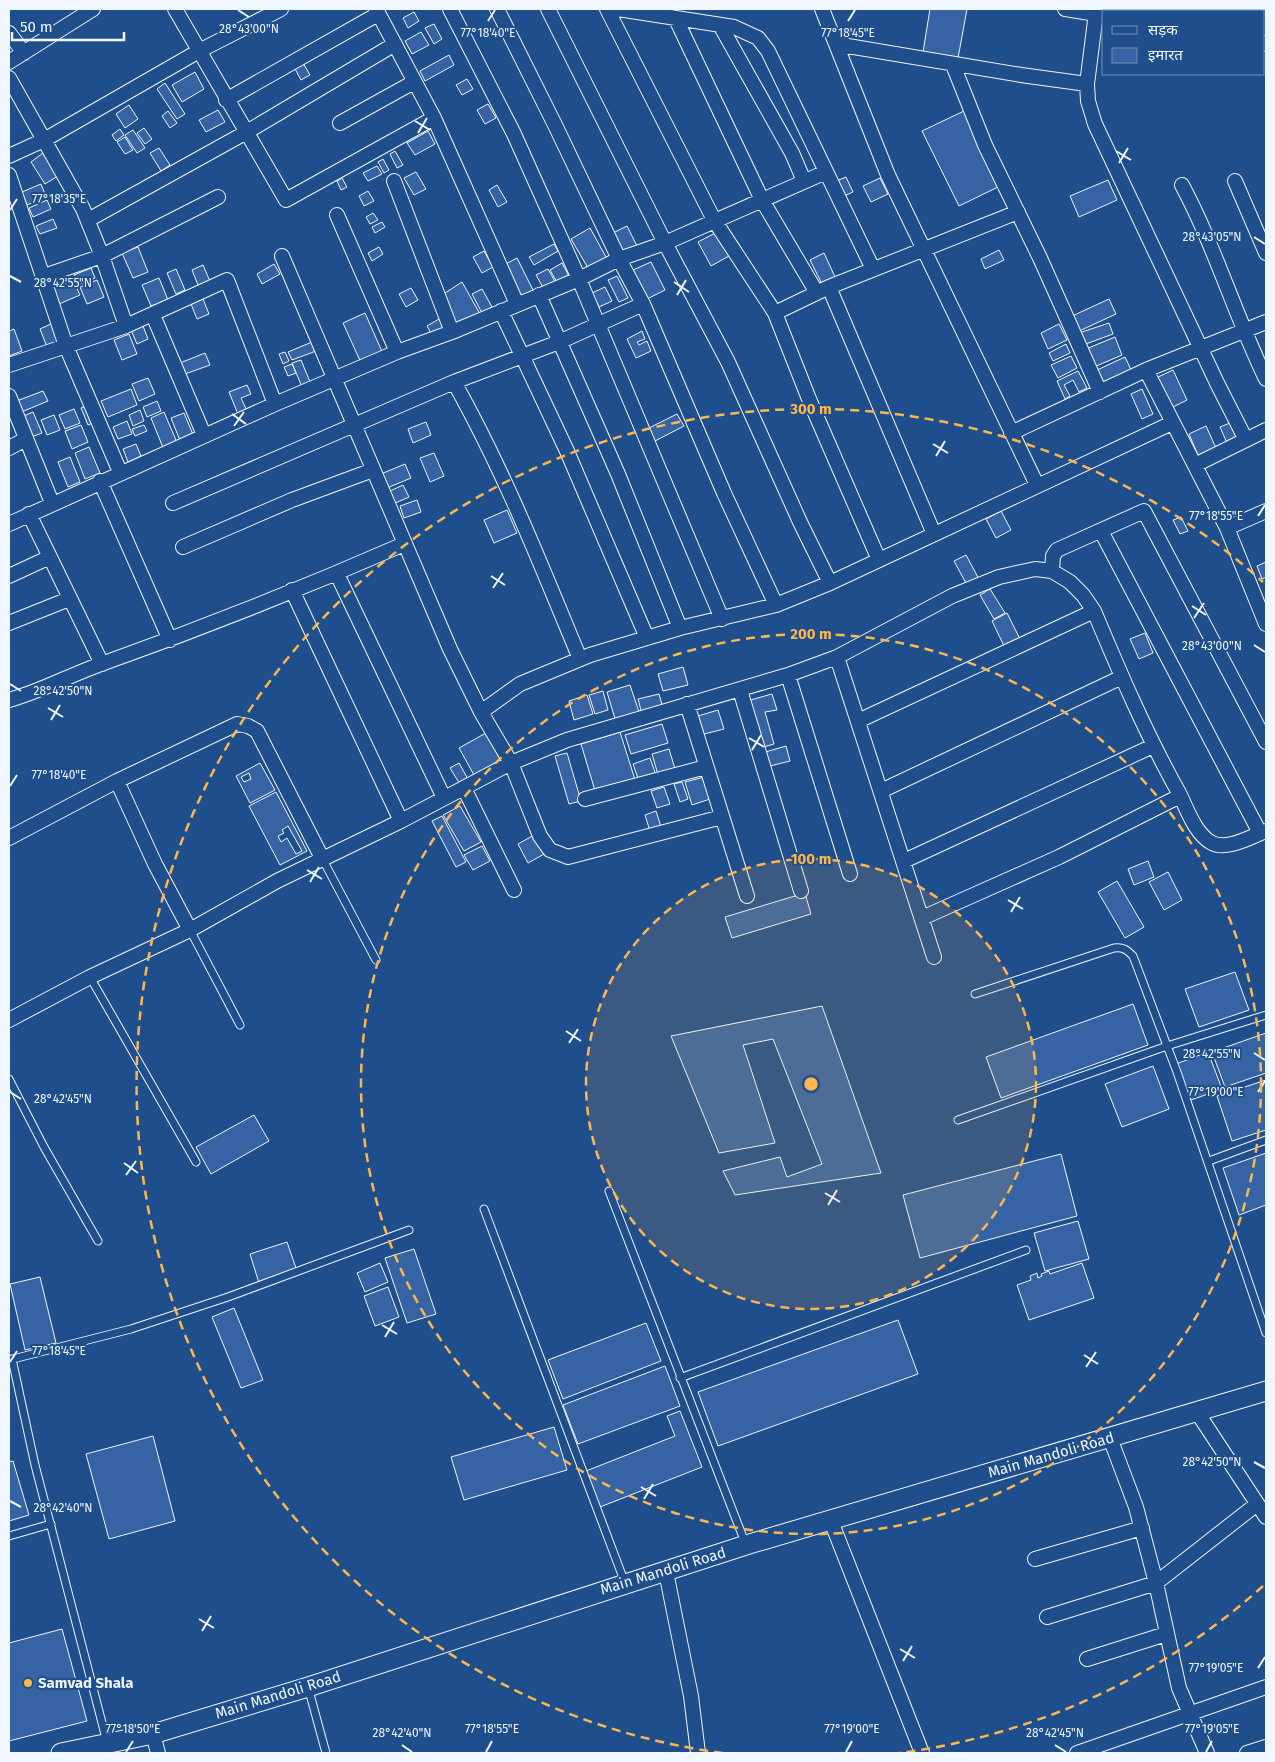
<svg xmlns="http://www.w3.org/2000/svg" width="1275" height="1762" viewBox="0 0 1275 1762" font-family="'Fira Sans','Noto Sans Devanagari',sans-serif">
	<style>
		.building { fill: #3563a3; stroke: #f2f6ff; fill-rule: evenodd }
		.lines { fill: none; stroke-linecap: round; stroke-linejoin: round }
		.lane-casing { stroke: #f2f6ff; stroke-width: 9 }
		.street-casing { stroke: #f2f6ff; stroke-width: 16 }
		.secondary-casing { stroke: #f2f6ff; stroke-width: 21 }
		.lane { stroke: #1f4e8c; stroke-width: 7 }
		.street { stroke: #1f4e8c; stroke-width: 14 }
		.secondary { stroke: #1f4e8c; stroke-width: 19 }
		.ticks { fill: none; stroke: #f2f6ff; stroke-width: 2 }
		.ring { fill: none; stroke: #ffb74d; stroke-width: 2.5; stroke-dasharray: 9 6 }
		.poi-dot { fill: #ffb74d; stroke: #1f4e8c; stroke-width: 2 }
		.labels { text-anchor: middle; stroke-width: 4; stroke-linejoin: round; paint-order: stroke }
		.street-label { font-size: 15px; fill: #f2f6ff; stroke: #1f4e8c }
		.poi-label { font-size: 15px; font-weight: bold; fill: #f2f6ff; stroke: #1f4e8c; text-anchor: start }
		.ticks-label { font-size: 12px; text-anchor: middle; fill: #f2f6ff; stroke: #1f4e8c; stroke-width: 4; stroke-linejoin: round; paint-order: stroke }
		.centre { fill: #ffb74d; stroke: #1f4e8c; stroke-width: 2.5 }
		.ring-label { font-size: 15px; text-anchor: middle; font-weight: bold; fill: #ffb74d; stroke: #1f4e8c; stroke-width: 4; stroke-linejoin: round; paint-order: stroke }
	</style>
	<rect width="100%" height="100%" fill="#1f4e8c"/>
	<!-- building -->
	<path class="building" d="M930,9H967L958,58L923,52Z
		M414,12L419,21L408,28L403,18Z
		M434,24L442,39L434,44L425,28Z
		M421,32L429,45L412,54L405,41Z
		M449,55L454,65L425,81L420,71Z
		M303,63L310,75L301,80L294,67Z
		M195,72L204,89L182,102L172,85Z
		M467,79L473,89L462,95L456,85Z
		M165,83L185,114L177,119L157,89Z
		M488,104L496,118L485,124L477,110Z
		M129,105L138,119L125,128L116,114Z
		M218,110L225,122L206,132L199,120Z
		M168,111L177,123L170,128L162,116Z
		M964,111L1000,186L959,206L922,131Z
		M144,128L152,139L145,144L137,133Z
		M120,129L124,135L116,141L112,135Z
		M133,130L145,148L137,153L125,135Z
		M428,131L435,144L415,155L407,143Z
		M125,137L133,150L125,154L117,142Z
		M159,148L170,165L161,171L150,153Z
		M395,151L403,165L397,168L390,154Z
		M43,153L58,176L45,184L31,162Z
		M383,159L389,170L384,173L378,162Z
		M377,166L382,174L368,181L363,173Z
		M416,172L426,189L414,195L404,178Z
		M846,177L853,192L842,197L834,182Z
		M342,178L347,187L341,190L337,181Z
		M880,178L888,194L871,202L863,186Z
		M1108,180L1117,200L1079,217L1070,196Z
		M41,184L46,197L27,205L22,192Z
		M497,185L507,202L498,207L489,190Z
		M368,191L374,201L364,206L359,196Z
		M47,200L51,209L33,217L29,208Z
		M373,213L378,220L370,224L366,217Z
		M53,219L57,228L40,234L36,226Z
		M382,222L385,227L375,233L372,227Z
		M627,226L637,246L621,253L611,234Z
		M590,228L606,257L588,268L571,239Z
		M717,232L729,256L711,266L698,242Z
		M554,244L558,251L534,265L529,257Z
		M138,247L148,272L133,278L122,253Z
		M379,247L383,254L372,261L368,253Z
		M999,250L1004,260L985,269L981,259Z
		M484,251L493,267L482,273L473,257Z
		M824,253L835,277L822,284L810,260Z
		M517,258L534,292L521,299L504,265Z
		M651,262L665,290L647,299L633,270Z
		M562,263L570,278L558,284L550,270Z
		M274,264L280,274L262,284L257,274Z
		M203,265L212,286L200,290L192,270Z
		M91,268L95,278L78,285L74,275Z
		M176,269L185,290L176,294L167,273Z
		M548,269L557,285L545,291L536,275Z
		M617,276L628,298L619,302L608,280Z
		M159,278L168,300L151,306L142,285Z
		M73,280L80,295L59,304L53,289Z
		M97,280L104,297L87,304L80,287Z
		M462,282L480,314L455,323L442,295Z
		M605,287L612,301L599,307L592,293Z
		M411,288L418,300L406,307L399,294Z
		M482,289L492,307L482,313L472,294Z
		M203,299L209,314L197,319L191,304Z
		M1109,299L1116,314L1077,332L1070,317Z
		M365,313L384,356L362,365L343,323Z
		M439,319L445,330L433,337L427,326Z
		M53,323L61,342L47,347L40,329Z
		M1109,323L1113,334L1083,345L1079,333Z
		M1059,324L1067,340L1048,349L1041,333Z
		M143,326L148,339L137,344L131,330Z
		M14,329L22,351L9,356V331Z
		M642,331L645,339L637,342L639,345L647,341L651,351L636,358L627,339Z
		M129,334L137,354L122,360L114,340Z
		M1115,337L1122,355L1094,367L1086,349Z
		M312,342L316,351L292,360L288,352Z
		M1066,344L1070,353L1053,361L1049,353Z
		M285,352L289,361L283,364L279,354Z
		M205,353L210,365L185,374L180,363Z
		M1071,356L1077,368L1058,378L1051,365Z
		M1125,357L1133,374L1102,387L1095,371Z
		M301,360L311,384L302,387L292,363Z
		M292,364L296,373L288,376L284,367Z
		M1173,370L1187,400L1171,408L1156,378Z
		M1078,371L1087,388L1079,392L1073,380L1064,385L1070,396L1065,399L1057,381Z
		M148,378L155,394L139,401L132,384Z
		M247,385L251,394L241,398L249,415L240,419L229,392Z
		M131,389L137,405L108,417L101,401Z
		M1142,389L1153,414L1142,419L1131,394Z
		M43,391L48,401L19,413L14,402Z
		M157,401L161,411L147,417L143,407Z
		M90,404L97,421L88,425L81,408Z
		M74,409L80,423L65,429L59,415Z
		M140,410L144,421L133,426L129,415Z
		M33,412L42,433L29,438L21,417Z
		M164,412L178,445L164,450L151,418Z
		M184,413L194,437L181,443L171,418Z
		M677,414L684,426L655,441L649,428Z
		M54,415L60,430L47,435L41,420Z
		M127,421L132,434L118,439L113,427Z
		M426,422L431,435L413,443L408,429Z
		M1230,423L1237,439L1227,443L1220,427Z
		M81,425L88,442L72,449L65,431Z
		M144,425L147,431L135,436L132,429Z
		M1206,426L1216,448L1198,455L1189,434Z
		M136,444L141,456L128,462L123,449Z
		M89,447L100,473L85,479L75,453Z
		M434,453L444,476L430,482L420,458Z
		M70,457L80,482L68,487L58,462Z
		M405,464L411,478L387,488L381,474Z
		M403,485L409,497L393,504L388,492Z
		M417,500L421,512L404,518L400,506Z
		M507,510L517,533L494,543L484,520Z
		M1001,511L1011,530L996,538L986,519Z
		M1181,517L1188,531L1180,534L1173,520Z
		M966,555L980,581L968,587L954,561Z
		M1266,562V577L1262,579L1257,566Z
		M990,589L1005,613L994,619L980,595Z
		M1007,613L1021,641L1005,648L992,621Z
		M1145,633L1153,653L1139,659L1130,639Z
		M683,667L688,685L663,691L658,674Z
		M630,685L640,715L616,722L607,692Z
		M603,691L608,710L595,714L589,695Z
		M659,694L663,708L642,714L638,699Z
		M772,694L777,710L765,712L774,744L760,748L747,701Z
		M587,695L593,714L574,720L569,701Z
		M718,710L724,729L704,734L698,716Z
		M662,724L668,743L631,754L625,735Z
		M620,732L636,783L596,794L581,744Z
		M486,733L501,761L474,775L459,748Z
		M786,746L790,761L766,767L762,753Z
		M669,749L676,772L659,778L652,754Z
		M567,753L581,801L569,804L555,756Z
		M650,758L656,775L639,781L633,764Z
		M260,763L275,790L250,803L236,776ZM249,773L251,779L244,782L241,777Z
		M459,763L469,781L461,786L450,768Z
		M704,777L710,799L692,805L685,782Z
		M682,782L688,799L680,802L674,784Z
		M664,787L670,804L657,808L651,791Z
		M276,792L307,851L280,865L249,806ZM288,826L302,851L296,854L287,838L281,842L278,836L284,833L282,830Z
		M460,806L481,842L464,851L443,815Z
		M656,811L661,827L650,831L645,815Z
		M442,816L466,862L456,867L432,821Z
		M536,834L546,853L528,863L518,844Z
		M482,846L490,861L473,870L464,855Z
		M1148,861L1154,877L1134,885L1128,869Z
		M1168,872L1182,900L1164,910L1149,882Z
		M1117,881L1144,927L1125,938L1098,892Z
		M805,893L811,914L732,938L725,917Z
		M1235,972L1249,1010L1199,1027L1185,989Z
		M1133,1004L1148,1045L1001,1098L986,1057Z
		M822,1006L881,1173L735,1195L723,1171L780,1157L787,1177L822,1164L773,1039L743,1045L775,1143L719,1153L671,1036Z
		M1266,1033V1073L1225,1087L1212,1052Z
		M1208,1052L1222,1089L1191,1100L1176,1064Z
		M1153,1066L1169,1109L1122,1127L1105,1084Z
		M1266,1080V1130L1232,1141L1217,1096Z
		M254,1115L269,1141L211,1174L196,1147Z
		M1266,1153V1205L1239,1215L1223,1168Z
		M1061,1154L1077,1216L920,1258L903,1195Z
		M1078,1221L1089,1259L1045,1271L1034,1233Z
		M287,1242L297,1271L259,1283L250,1254Z
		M414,1249L436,1314L407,1323L385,1258Z
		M380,1263L388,1282L365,1292L357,1273Z
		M1082,1263L1094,1298L1029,1320L1017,1285L1031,1280L1030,1276L1037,1273L1038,1278L1042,1276L1041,1274L1049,1271L1050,1274Z
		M40,1277L56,1343L25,1350L10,1284Z
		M388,1287L399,1317L375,1326L364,1296Z
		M234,1308L263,1380L241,1388L212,1317Z
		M898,1320L918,1374L718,1446L698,1392Z
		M646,1323L661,1361L563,1399L548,1360Z
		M665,1366L680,1406L578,1444L563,1405Z
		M680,1411L702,1467L600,1507L586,1471L675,1436L667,1416Z
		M554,1427L567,1470L464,1500L451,1457Z
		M153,1436L175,1521L109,1539L86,1454Z
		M13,1461L29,1515L9,1521V1462Z
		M62,1629L87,1721L9,1741V1643Z"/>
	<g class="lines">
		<!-- lane casing -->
		<g class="lane-casing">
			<path id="lane" d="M322,858L376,960
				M190,930L240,1025
				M90,977L196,1162
				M975,994L1114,948C1124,947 1127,950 1133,956L1177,1072L1266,1333
				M9,1079L44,1147L98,1241
				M958,1120L1167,1046L1266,1015
				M1209,1161L1266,1140
				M609,1191L746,1545
				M484,1209L625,1583
				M12,1359L35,1465L107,1742
				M9,1360L131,1329L228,1297L409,1230
				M680,1378L1026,1250
				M9,1536L51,1524
				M308,1687L326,1753"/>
		</g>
		<!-- street casing -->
		<g class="street-casing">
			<path id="street" d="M175,9L286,200L434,118
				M376,9L434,118L517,304
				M450,9L514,134L579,279L722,619
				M497,9L556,127L619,259L643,304L724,493L776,605
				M548,9L665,243L728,362L800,522L830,583
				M607,9L714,220L775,313L809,399L879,560
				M618,9L734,27L758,38L768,51L873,269
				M822,9L888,175L1037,485
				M1065,9L1103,15
				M1096,13L1087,84L1088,101L1095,124L1217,383L1246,440
				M676,19L762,200L817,293
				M720,25L792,153L804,181
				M9,33L24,53
				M1264,43L1266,44
				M836,44L1021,75L1087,84
				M9,62L93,9
				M953,65L985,145L1040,258L1100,392
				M9,78L83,209L102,256L126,326
				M226,100L378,14
				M340,123L414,82
				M9,156L44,140L199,51L281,9
				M9,175L66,346L126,326L227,280L275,404
				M394,181L452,332
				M1235,181L1266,253
				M1182,185C1215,247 1235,315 1266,379
				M337,215L397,352
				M88,220L245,133L395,44
				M282,256L450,649L481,712L511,763L540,836L550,850L568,857L722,817
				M44,276L102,256L218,197
				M829,287L934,534
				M539,295L618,474L680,628
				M501,311L567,451L647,638
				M775,313L829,287L1018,212
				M153,315L204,435
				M9,365L66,346L120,472
				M1146,370L1227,528L1266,624
				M454,382C504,471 541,565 580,659
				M9,396L52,503
				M1011,433L1146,370L1266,322
				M9,448L26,439
				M1195,465L1266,430
				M100,481L170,640
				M173,503L454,382L559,342L643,304
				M29,514L102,664
				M9,524L275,404L397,352L452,332L579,279L619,259L665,243L826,172
				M1227,528L1266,511
				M1101,531L1260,833
				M183,547L292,500L373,470
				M1052,571L1053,556L1057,550L1144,511L1266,742
				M337,574L444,798
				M9,576L50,557
				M292,590L401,821
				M9,623L69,599
				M837,657L934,957
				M788,675L850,874
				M740,690L801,891
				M9,700C42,691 72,674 104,663C205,627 306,587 404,544
				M687,704L747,896
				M481,712L520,684L590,655L680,628L776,605L830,583L1172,423
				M858,721L1094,611
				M117,781L155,864L190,930
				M464,788L514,890
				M881,791L1122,677
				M585,799L706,767
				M9,838L117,781L237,724L248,726L257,731L322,858
				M904,861L1153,746
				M922,918L1059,857L1180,796
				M9,1020L90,977L190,930L277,881L401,821L511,763L567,740L788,675L837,657L952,596L999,577L1035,569L1052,571L1070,582L1083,595L1094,611C1120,673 1146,734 1179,793C1187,809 1195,834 1212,843C1227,851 1252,836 1266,831
				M1197,1412L1266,1517
				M1110,1438L1136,1507L1156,1583L1179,1688L1207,1753
				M831,1521L922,1753
				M1035,1559L1142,1528
				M666,1572L691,1696L698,1753
				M1047,1617L1156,1583L1257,1504
				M1087,1659L1166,1634
				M153,1734L158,1753
				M1077,1753L1266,1687
				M1247,1753L1266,1747"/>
		</g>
		<!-- secondary casing -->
		<g class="secondary-casing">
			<path id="secondary" d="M61,1753L153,1734L308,1687L746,1545L1266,1391"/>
		</g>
		<!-- lane -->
		<use href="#lane" class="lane"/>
		<!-- street -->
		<use href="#street" class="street"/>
		<!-- secondary -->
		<use href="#secondary" class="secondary"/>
	</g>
	<!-- ticks -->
	<path class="ticks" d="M238,10L249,17M488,21L495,10M848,21L855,10M415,121L430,130M418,133L427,118M1116,151L1131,160M1119,163L1128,148M10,210L17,199M1254,237L1265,244M10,276L21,282M674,282L689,292M677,295L686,280M232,414L246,424M234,426L244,412M933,444L948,453M936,456L945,441M1258,516L1265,505M491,576L505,585M493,588L503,573M1192,606L1206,615M1194,618L1204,603M1254,645L1265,652M10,684L21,691M48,708L63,717M51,720L60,705M749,738L764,747M752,750L761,735M10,786L17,775M307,870L322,879M310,882L319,867M1008,900L1023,909M1011,912L1020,897M566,1031L581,1041M569,1043L578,1029M1254,1053L1265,1060M10,1092L21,1099M1258,1092L1265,1081M124,1163L138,1173M126,1175L136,1161M825,1193L840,1202M828,1205L837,1190M382,1325L397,1334M385,1337L394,1322M1084,1355L1098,1364M10,1362L17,1351M1086,1367L1096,1352M1254,1462L1265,1468M641,1487L656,1496M644,1499L653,1484M10,1501L21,1507M199,1619L214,1628M202,1631L211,1616M900,1649L915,1658M903,1661L912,1646M1258,1668L1265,1657M402,1745L412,1752M1055,1745L1066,1752M126,1752L133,1741M486,1752L492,1741M846,1752L852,1741M1206,1752L1212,1741"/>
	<!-- distance rings -->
	<circle cx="811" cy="1084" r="225" fill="#ffb74d" fill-opacity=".12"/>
	<g class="ring">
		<circle cx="811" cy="1084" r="225"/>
		<circle cx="811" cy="1084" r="450"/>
		<path d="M1263 1586A675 675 0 0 1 899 1753M723 1753A675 675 0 1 1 1263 582"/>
	</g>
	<!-- markers -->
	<circle class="poi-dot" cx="28" cy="1683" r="5"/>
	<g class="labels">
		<!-- street labels -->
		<g class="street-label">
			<text transform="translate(1051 1455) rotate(-16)" y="5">Main Mandoli Road</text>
			<text transform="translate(663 1571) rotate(-17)" y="5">Main Mandoli Road</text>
			<text transform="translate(278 1695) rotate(-17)" y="5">Main Mandoli Road</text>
		</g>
		<!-- poi labels -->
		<g class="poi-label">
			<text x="38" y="1688">Samvad Shala</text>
		</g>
	</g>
	<g class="ticks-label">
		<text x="249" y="33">28°43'00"N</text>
		<text x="488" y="37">77°18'40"E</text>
		<text x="848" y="37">77°18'45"E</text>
		<text x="59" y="203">77°18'35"E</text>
		<text x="1212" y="241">28°43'05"N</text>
		<text x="63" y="287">28°42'55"N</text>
		<text x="1216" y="520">77°18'55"E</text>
		<text x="1212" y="650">28°43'00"N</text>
		<text x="63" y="695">28°42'50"N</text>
		<text x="59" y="779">77°18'40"E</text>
		<text x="1212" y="1058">28°42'55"N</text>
		<text x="1216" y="1096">77°19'00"E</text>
		<text x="63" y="1103">28°42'45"N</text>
		<text x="59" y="1355">77°18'45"E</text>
		<text x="1212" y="1466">28°42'50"N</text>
		<text x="63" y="1512">28°42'40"N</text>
		<text x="1216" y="1672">77°19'05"E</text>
		<text x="133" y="1733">77°18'50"E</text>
		<text x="492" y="1733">77°18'55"E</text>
		<text x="852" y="1733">77°19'00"E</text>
		<text x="1212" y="1733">77°19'05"E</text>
		<text x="402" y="1737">28°42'40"N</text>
		<text x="1055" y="1737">28°42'45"N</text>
	</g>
	<circle cx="811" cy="1084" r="8" class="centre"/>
	<g class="ring-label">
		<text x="811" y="414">300 m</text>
		<text x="811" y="639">200 m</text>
		<text x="811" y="864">100 m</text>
	</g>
	<!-- border -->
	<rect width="1275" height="1762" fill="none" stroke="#f2f6ff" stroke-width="20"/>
	<!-- legend -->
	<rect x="1102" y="10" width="162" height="65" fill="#1f4e8c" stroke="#7391ba"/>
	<rect x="1112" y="26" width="25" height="8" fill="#1f4e8c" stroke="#7391ba"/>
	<text x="1148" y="35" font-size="15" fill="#f2f6ff">सड़क</text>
	<rect x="1112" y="48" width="25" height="15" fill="#3563a3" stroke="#7391ba"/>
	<text x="1148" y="60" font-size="15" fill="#f2f6ff">इमारत</text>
	<!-- scale -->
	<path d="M12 32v8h112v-8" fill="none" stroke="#f2f6ff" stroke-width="2.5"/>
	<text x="20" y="32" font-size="15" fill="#f2f6ff" stroke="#1f4e8c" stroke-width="4" paint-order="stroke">50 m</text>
</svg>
